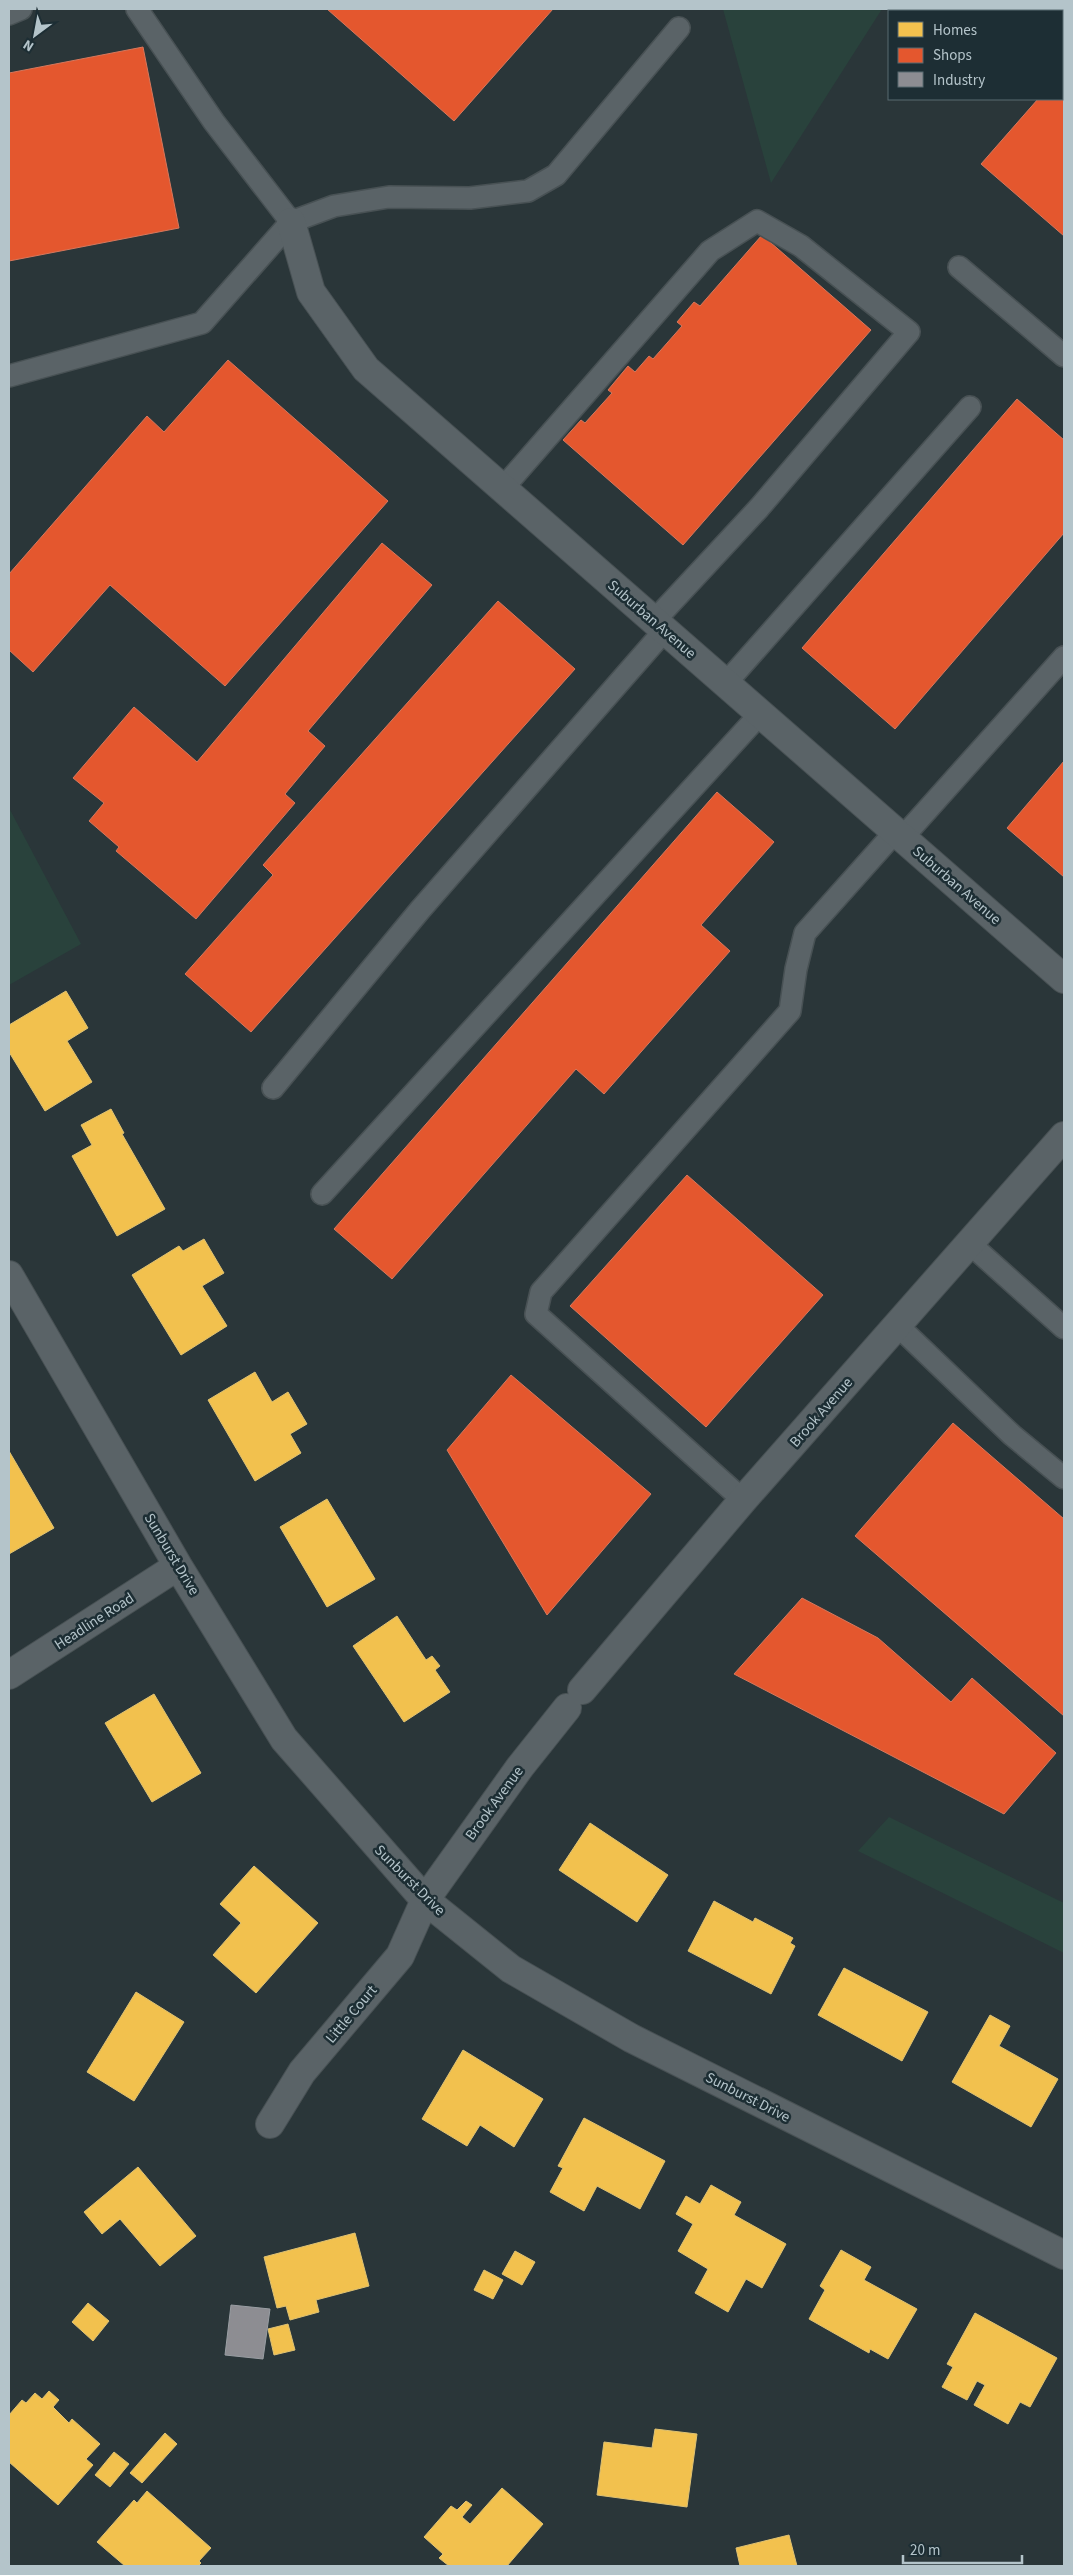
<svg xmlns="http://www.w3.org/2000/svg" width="1073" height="2575" viewBox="0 0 1073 2575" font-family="'Source Sans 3',sans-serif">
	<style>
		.green { fill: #29423c }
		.homes { fill: #f2c14e; stroke: #dfc273 }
		.shops { fill: #e4572e; stroke: #d6785d }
		.industry { fill: #8d8d92; stroke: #999ea3 }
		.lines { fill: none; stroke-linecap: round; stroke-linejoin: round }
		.service-casing { stroke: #485154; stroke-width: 24 }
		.minor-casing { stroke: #485154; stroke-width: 30 }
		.service { stroke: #5a6367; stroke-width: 21 }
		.minor { stroke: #5a6367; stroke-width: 28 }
		.labels { text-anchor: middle; stroke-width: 5; stroke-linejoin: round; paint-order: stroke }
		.street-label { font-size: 15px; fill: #b4c4ca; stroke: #1d2e34 }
	</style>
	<rect width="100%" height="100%" fill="#2a3639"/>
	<!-- green -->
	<path class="green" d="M723,9H882L771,183Z
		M9,808L81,944L9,985Z
		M889,1817L1064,1903V1953L858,1851Z"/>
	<!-- homes -->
	<path class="homes" d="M66,991L88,1028L67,1041L92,1082L45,1111L9,1052V1025Z
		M111,1109L124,1133L122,1134L165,1209L117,1236L72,1156L92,1145L81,1125Z
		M204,1239L224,1273L202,1286L227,1326L181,1355L132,1275L179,1246L183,1251Z
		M255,1372L272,1402L288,1392L307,1424L290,1434L301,1453L255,1481L208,1400Z
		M9,1451L54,1528L9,1554Z
		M327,1499L375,1579L327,1607L280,1527Z
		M397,1616L426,1660L432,1656L440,1666L435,1670L450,1692L404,1722L353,1646Z
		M154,1694L201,1773L152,1802L105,1723Z
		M590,1823L668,1875L637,1922L559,1870Z
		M254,1866L318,1923L256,1993L213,1955L241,1923L220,1904Z
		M714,1901L753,1922L755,1918L793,1938L790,1943L795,1946L771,1994L688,1951Z
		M844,1968L928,2012L902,2061L818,2015Z
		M136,1992L184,2022L134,2101L87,2072Z
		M990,2015L1010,2026L999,2046L1058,2079L1031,2127L952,2082Z
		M463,2050L543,2099L514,2147L480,2125L467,2146L422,2119Z
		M584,2118L665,2161L640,2209L597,2186L584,2211L550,2192L563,2168L558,2166Z
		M138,2167L196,2236L160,2266L120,2219L102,2234L84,2212Z
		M711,2185L741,2202L734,2215L786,2244L762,2288L746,2279L728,2312L695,2293L708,2269L678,2251L693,2224L676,2214L686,2196L700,2204Z
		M355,2233L369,2286L316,2300L319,2312L290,2320L286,2306L277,2308L264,2257Z
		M841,2250L871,2267L864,2280L917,2309L888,2359L870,2349L869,2353L809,2319L825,2290L820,2286Z
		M515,2251L535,2262L522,2285L502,2274Z
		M484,2270L503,2280L493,2299L474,2290Z
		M88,2303L109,2321L93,2341L72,2322Z
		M975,2313L1057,2358L1030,2407L1020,2402L1008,2424L974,2405L985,2385L977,2381L967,2400L942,2387L953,2367L947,2364Z
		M288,2324L295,2350L274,2355L268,2329Z
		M49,2391L59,2400L53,2407L69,2423L72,2419L100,2444L86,2459L93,2465L58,2505L9,2462V2415L22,2400L26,2403L35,2393L42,2399Z
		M655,2429L697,2434L687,2507L597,2495L604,2442L652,2448Z
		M165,2433L177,2444L142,2483L130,2473Z
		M114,2452L129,2464L110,2487L95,2475Z
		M502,2488L543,2524L507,2566H449L439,2558L443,2554L424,2537L451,2506L457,2510L466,2501L472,2505L462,2517L470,2524Z
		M147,2491L211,2548L199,2561L201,2563L198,2566H125L97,2542L134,2500L137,2503Z
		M789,2535L797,2566H740L736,2548Z"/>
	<!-- shops -->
	<path class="shops" d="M327,9H553L454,121Z
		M143,47L179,228L9,261V73Z
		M1064,69V236L981,164L1038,99H1062V72Z
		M762,235L871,330L683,545L563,440L581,420L585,423L612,393L608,390L628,366L635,372L649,356L653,359L682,326L677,322L694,302L700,306Z
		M228,360L388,501L225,686L110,585L33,672L9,650V574L147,416L164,432Z
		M1017,399L1064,440V533L895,729L802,648Z
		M382,543L432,585L308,731L325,746L285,794L295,803L196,919L116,851L119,847L89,821L104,803L73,778L134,707L197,762Z
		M498,601L575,669L251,1032L185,974L273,875L263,865Z
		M1064,761V877L1007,828Z
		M717,792L774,842L701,925L730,951L604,1094L576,1069L392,1279L334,1229Z
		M687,1175L823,1295L706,1427L570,1306Z
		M511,1375L651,1494L547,1615L447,1450Z
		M953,1423L1064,1519V1716L855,1536Z
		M802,1598L878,1638L951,1702L972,1678L1056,1753L1004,1814L734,1674Z"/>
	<!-- industry -->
	<path class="industry" d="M231,2305L270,2309L263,2359L225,2355Z"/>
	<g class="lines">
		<!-- service casing -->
		<g class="service-casing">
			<path id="service" d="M137,9L214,122L291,222
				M9,14L21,9
				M959,267L1064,356
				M9,376L202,323L291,222L334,206L389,197L470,198L528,191L556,175L679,28
				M503,488L710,251L757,221L801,246L909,332L759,508L654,621
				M726,683L970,407
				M903,837L1064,657
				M273,1088L420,910L665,630
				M322,1194L761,713
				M969,1243L1064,1328
				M897,1325L1012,1435L1064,1478
				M743,1500L536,1314L541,1292L790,1011L796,969L805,933L896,831"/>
		</g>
		<!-- minor casing -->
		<g class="minor-casing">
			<path id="minor" d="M291,222L311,292L366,369L1064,979
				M9,1275L178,1566L284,1739L425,1900L511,1969L631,2038L1064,2255
				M9,1675L178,1566
				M582,1690L743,1500L1064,1136
				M270,2124L302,2072L400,1956L425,1900L520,1767L567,1708"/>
		</g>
		<!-- service -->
		<use href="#service" class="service"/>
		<!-- minor -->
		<use href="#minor" class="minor"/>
	</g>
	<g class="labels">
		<!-- street labels -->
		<g class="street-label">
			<text transform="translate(652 619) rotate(41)" y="5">Suburban Avenue</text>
			<text transform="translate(957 885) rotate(41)" y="5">Suburban Avenue</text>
			<text transform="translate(821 1412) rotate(-49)" y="5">Brook Avenue</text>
			<text transform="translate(172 1554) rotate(59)" y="5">Sunburst Drive</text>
			<text transform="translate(94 1621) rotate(-33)" y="5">Headline Road</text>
			<text transform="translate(494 1803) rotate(-54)" y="5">Brook Avenue</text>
			<text transform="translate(410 1880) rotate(45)" y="5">Sunburst Drive</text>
			<text transform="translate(351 2014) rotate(-50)" y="5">Little Court</text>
			<text transform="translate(748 2097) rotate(27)" y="5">Sunburst Drive</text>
		</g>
	</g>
	<!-- border -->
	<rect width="1073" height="2575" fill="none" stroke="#b4c4ca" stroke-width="20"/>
	<!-- legend -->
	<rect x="888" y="10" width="175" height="90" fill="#1d2e34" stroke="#596a70"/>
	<rect x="898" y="22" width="25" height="15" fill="#f2c14e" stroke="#596a70"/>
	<text x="933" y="35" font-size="15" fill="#b4c4ca">Homes</text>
	<rect x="898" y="48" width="25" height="15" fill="#e4572e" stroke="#596a70"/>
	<text x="933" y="60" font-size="15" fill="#b4c4ca">Shops</text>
	<rect x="898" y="72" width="25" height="15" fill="#8d8d92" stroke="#596a70"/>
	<text x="933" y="85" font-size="15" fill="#b4c4ca">Industry</text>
	<!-- north arrow -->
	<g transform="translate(35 35) rotate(212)" stroke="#1d2e34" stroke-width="4" paint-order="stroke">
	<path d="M0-4L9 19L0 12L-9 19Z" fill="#b4c4ca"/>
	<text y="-8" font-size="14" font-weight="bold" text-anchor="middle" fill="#b4c4ca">N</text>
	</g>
	<!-- scale -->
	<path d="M903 2555v8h119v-8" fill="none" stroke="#b4c4ca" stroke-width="2.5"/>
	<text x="910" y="2555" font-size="15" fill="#b4c4ca" stroke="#1d2e34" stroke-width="4" paint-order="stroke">20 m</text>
</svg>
